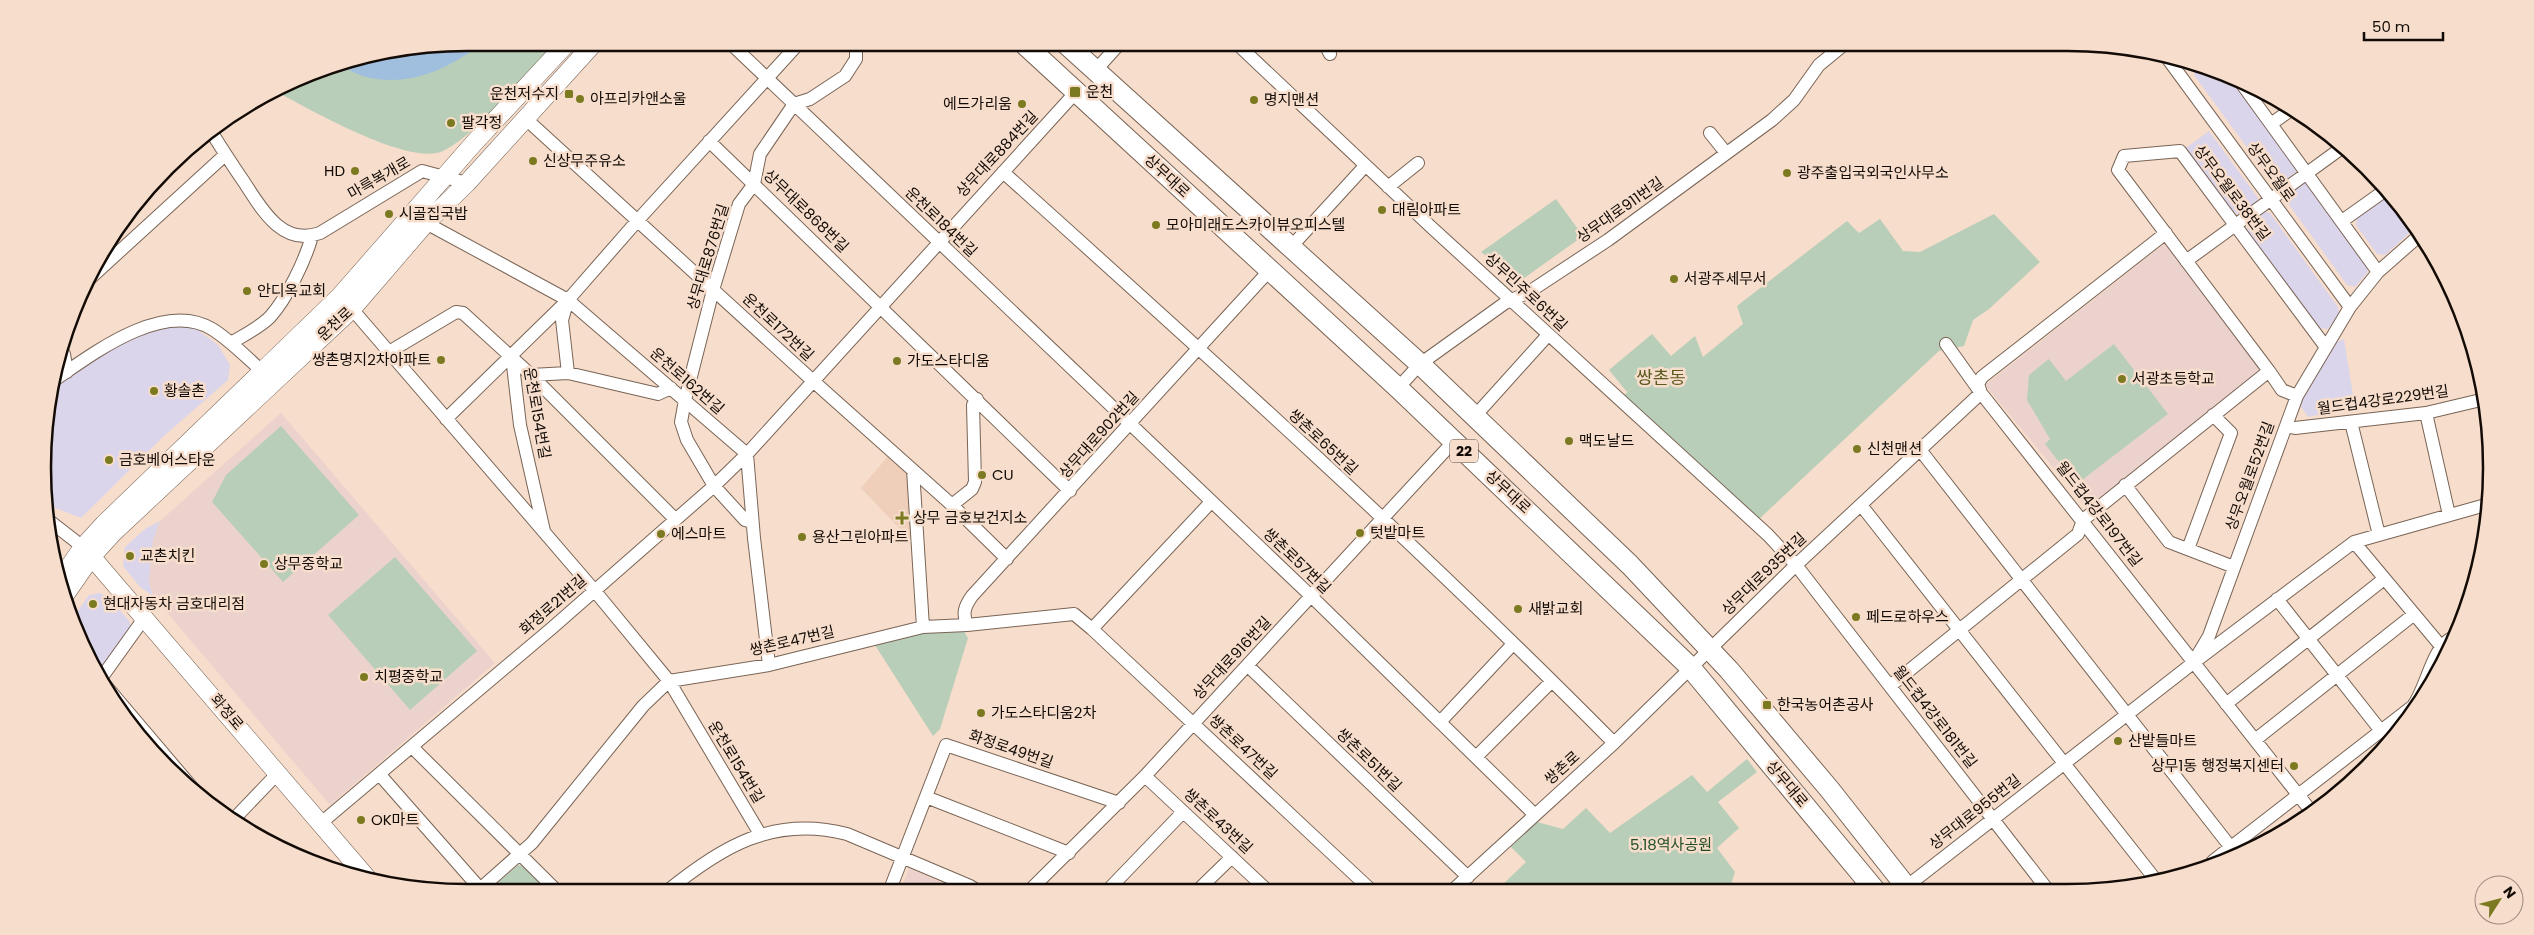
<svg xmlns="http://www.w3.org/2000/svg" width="2534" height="935" viewBox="0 0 2534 935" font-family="Poppins,'Noto Sans KR',sans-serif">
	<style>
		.commercial { fill: #dbd5eb }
		.built { fill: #efcfba }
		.education { fill: #ecd2cc }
		.green { fill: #b8ceb8 }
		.water { fill: #a0bfdf }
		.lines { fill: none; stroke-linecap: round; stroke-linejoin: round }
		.street-casing { stroke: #796455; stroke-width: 14 }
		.secondary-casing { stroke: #796455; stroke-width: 19 }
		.primary-casing { stroke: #796455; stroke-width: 22 }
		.street { stroke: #fff; stroke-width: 12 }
		.secondary { stroke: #fff; stroke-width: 18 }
		.primary { stroke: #fff; stroke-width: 20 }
		.poi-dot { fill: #7c7a21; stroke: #f6ddcc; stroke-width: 2 }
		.labels { text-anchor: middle; stroke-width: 5; stroke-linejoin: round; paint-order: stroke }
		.shield { fill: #f6ddcc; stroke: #574a41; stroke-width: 1 }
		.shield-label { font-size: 14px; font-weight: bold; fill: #130b06 }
		.poi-label { font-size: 15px; fill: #130b06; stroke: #f6ddcc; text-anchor: start }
		.street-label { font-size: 15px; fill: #130b06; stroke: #f6ddcc }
		.park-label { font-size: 15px; fill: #214e22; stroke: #f6ddcc }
		.quarter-label { font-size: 18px; fill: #5b5a1f; stroke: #f6ddcc }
		.rim { fill: none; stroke: #130b06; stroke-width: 2.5 }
	</style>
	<rect width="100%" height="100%" fill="#f6ddcc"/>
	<!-- commercial -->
	<path class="commercial" d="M2195,64L2231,77L2297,168L2296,172L2278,185L2273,183L2194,75Z
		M2209,131L2258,198L2257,204L2242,215L2233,213L2186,148Z
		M2304,182L2309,183L2369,266L2367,273L2355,287L2347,285L2287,202L2288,194Z
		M2390,193L2415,228L2385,255L2377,254L2356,225L2357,217Z
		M2265,212L2270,213L2338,307L2339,314L2328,329L2319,328L2246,230L2248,224Z
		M178,323L195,328L218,345L230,365L228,380L165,435L81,518L45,504L46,412L54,388L95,359L144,332Z
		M2344,339L2355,407L2308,417L2300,405L2332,344Z
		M160,521L153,541L149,581L153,596L140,587L123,566L125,547L145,529Z
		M100,593L110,599L130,622V631L100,672L74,616L89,595Z"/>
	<!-- built -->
	<path class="built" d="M890,454L909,470L917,547L861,488Z"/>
	<!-- education -->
	<path class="education" d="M2167,242L2261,365L2259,372L2087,508L1985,385Z
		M281,413L495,663L330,805L153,596L149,581L153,541L160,521Z
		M909,868L961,891L900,892Z"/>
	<!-- green -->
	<path class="green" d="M468,42L554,43C526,73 478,134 443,151C410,167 309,109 277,92L305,75L385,51Z
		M1556,199L1583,236L1520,281L1481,252Z
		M1994,214L2040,262L1989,309L1973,320L1964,346L1939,351L1758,520L1623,396L1638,383L1627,392L1609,370L1652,334L1671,356L1695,336L1703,357L1743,324L1737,306L1847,221L1859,233L1880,219L1903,251L1920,252Z
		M2114,344L2168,414L2082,480L2072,479L2045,444L2050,439L2027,400L2029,375L2049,359L2066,381Z
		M281,426L359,515L283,582L212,502L226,475Z
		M395,557L477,651L410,710L328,615Z
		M963,630L968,638L940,729L933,736L875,645L918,632Z
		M1747,759L1757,772L1718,802L1739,828L1717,848L1735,872L1729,890H1497L1526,862L1510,846L1537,822L1563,829L1586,808L1610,833L1692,775L1707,792Z
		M518,865L524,866L550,892H490V889Z"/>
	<!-- water -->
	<path class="water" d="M467,43H483C449,68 414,86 370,78C359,76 348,69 338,65L385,51Z"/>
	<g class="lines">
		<!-- street casing -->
		<g class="street-casing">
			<path id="street" d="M729,42L1311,596L1535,815
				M1235,42L1430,226L1768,535L1796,565L2047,889
				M1324,42L1330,54
				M2165,55L2350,307
				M1095,71L1121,42
				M2239,80L2378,272
				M526,119L812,380L952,505L1007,559
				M2271,124L2292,109
				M212,133C222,149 233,166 244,182C261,208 282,247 320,233L422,171L467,183
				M1710,133L1726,153
				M709,141L1070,491
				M1003,172C1210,358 1418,545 1614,743
				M1388,187L1418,163
				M2342,221L2387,189
				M426,223L568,300L747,454L754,538L769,665
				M1290,248L1365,166
				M2186,261L2343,147
				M86,282L225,155
				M567,303L562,320L568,373
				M352,309L594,590L669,681L760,834
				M231,343C244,335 259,328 270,317C287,298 305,261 312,236
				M1946,344L1981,393L2311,811
				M389,352L456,312L463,313L531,375L675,519
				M64,354L67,372
				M512,357L520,425L544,531
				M2269,371L2282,390L2297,396
				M531,375L568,373L658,394L671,388
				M56,379C95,352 164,300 212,329C230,340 246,357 262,371
				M1398,388L1420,364L1505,303L1529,292L1608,240L1772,120L1794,100L1819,65L1847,42
				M2426,413L2449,515
				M1475,416L1548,335
				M446,419L568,300L638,220L800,42
				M2351,422L2379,535
				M2286,426L2295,428L2426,413L2485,399
				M1921,451L2236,854
				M913,470L923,627
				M2125,485L2169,542L2234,567
				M1211,502L1092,629L1371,890
				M952,505L972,489L975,482L973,405L977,399
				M1861,505L2155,879
				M47,519L83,547
				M752,522L745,520L714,486L687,440L681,422L685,400L713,290L739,204L754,184L760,154L794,104L810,99L845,76L856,59V42
				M2354,542L2440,645
				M2188,549L2231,433L2213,415
				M2277,599L2381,731
				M967,625C962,613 965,606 972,596L1269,271
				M2197,656L2209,636L2297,396L2350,307L2378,272L2420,235
				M1248,666L1468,877
				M102,677L145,617
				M106,686L196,792
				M1890,686L2078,534L2083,520L2269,371L2118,170L2124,156L2180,151L2325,346
				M2226,704L2384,579
				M1440,722L1513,644
				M2255,740L2413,615
				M412,747L558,892
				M1476,757L1552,681
				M380,775L483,892
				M1145,776L1268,891
				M926,797L1069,853
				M232,821L278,773
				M321,823L552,628L714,486L747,454L1076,92
				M2213,861L2413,706C2427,687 2432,647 2452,638
				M1906,887L2193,663L2354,542L2489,504
				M480,889L532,843L643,706L669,681L769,665L923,627L967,625L1074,614L1092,629
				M1453,890L1614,743L1796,565L1981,393L1978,384L1982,377L2166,233
				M1029,891L1145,776L1454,441
				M1107,891L1183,812
				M1197,891L1232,857
				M666,892C721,847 773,815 847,834L970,886L978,891
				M889,892L946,745L1119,803"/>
		</g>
		<!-- secondary casing -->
		<g class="secondary-casing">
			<path id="secondary" d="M84,548L368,879
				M59,581L83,547L104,524L340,296L474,143L568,42
				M65,595L92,556L113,533L352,309L426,223L467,183L595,42"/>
		</g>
		<!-- primary casing -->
		<g class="primary-casing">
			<path id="primary" d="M1022,42L1398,388L1690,667L1874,889
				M1064,42L1420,364L1630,565L1729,670L1830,790L1908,889"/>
		</g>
		<!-- street -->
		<use href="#street" class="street"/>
		<!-- secondary -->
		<use href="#secondary" class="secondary"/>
		<!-- primary -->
		<use href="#primary" class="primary"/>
	</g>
	<!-- markers -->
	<g class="poi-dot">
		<rect x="1069" y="86" width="12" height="12" rx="2.5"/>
		<rect x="564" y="89" width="10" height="10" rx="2.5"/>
		<circle cx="580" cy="99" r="5"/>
		<circle cx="1254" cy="100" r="5"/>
		<circle cx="1022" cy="104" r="5"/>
		<circle cx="451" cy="123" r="5"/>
		<circle cx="533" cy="161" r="5"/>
		<circle cx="355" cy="171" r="5"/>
		<circle cx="1787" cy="173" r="5"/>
		<circle cx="1382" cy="210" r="5"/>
		<circle cx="389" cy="214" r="5"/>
		<circle cx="1156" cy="225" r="5"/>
		<circle cx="1674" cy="279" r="5"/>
		<circle cx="247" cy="291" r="5"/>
		<circle cx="441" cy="360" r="5"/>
		<circle cx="897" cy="361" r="5"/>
		<circle cx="2122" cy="379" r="5"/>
		<circle cx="154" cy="391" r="5"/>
		<circle cx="1569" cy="441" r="5"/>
		<circle cx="1857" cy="449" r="5"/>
		<circle cx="109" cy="460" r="5"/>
		<circle cx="982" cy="475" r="5"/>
		<path d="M899.5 510.5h5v5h5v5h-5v5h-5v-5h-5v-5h5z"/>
		<circle cx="1360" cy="533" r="5"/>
		<circle cx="661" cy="534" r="5"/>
		<circle cx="802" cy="537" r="5"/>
		<circle cx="130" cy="556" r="5"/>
		<circle cx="264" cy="564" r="5"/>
		<circle cx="93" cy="604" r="5"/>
		<circle cx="1518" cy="609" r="5"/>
		<circle cx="1856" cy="617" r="5"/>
		<circle cx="364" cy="677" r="5"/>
		<rect x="1762" y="700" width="10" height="10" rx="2.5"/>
		<circle cx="981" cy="713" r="5"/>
		<circle cx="2118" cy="741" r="5"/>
		<circle cx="2294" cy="766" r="5"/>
		<circle cx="361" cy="820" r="5"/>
	</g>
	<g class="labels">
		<!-- shield labels -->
		<rect class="shield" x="1450" y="439.5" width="28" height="23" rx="4"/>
		<g class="shield-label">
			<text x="1464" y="456">22</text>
		</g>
		<!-- poi labels -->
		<g class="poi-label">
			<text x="1086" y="97">운천</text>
			<text x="559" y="99" text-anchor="end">운천저수지</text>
			<text x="590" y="104">아프리카앤소울</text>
			<text x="1264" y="105">명지맨션</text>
			<text x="1012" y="109" text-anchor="end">에드가리움</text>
			<text x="461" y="128">팔각정</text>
			<text x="543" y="166">신상무주유소</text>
			<text x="345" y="176" text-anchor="end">HD</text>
			<text x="1797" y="178">광주출입국외국인사무소</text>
			<text x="1392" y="215">대림아파트</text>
			<text x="399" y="219">시골집국밥</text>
			<text x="1166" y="230">모아미래도스카이뷰오피스텔</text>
			<text x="1684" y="284">서광주세무서</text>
			<text x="257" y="296">안디옥교회</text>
			<text x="431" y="365" text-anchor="end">쌍촌명지2차아파트</text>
			<text x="907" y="366">가도스타디움</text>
			<text x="2132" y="384">서광초등학교</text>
			<text x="164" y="396">황솔촌</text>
			<text x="1579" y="446">맥도날드</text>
			<text x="1867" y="454">신천맨션</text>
			<text x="119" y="465">금호베어스타운</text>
			<text x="992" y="480">CU</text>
			<text x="913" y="523">상무 금호보건지소</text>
			<text x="1370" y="538">텃밭마트</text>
			<text x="671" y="539">에스마트</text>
			<text x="812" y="542">용산그린아파트</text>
			<text x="140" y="561">교촌치킨</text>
			<text x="274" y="569">상무중학교</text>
			<text x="103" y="609">현대자동차 금호대리점</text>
			<text x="1528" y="614">새밝교회</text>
			<text x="1866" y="622">페드로하우스</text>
			<text x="374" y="682">치평중학교</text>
			<text x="1777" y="710">한국농어촌공사</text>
			<text x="991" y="718">가도스타디움2차</text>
			<text x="2128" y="746">산밭들마트</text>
			<text x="2284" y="771" text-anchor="end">상무1동 행정복지센터</text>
			<text x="371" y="825">OK마트</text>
		</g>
		<!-- street labels -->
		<g class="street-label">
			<text transform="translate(997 154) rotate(-47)" y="5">상무대로884번길</text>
			<text transform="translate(2271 172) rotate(54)" y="5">상무오월로</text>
			<text transform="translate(1167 176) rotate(43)" y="5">상무대로</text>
			<text transform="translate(379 178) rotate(-30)" y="5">마륵복개로</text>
			<text transform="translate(2232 193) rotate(53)" y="5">상무오월로38번길</text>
			<text transform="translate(1620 210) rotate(-35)" y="5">상무대로911번길</text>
			<text transform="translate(806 211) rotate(44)" y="5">상무대로868번길</text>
			<text transform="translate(941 222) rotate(44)" y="5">운천로184번길</text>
			<text transform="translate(708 257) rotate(-73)" y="5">상무대로876번길</text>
			<text transform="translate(1526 292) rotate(43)" y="5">상무민주로6번길</text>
			<text transform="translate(335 324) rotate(-43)" y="5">운천로</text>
			<text transform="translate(778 327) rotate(43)" y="5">운천로172번길</text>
			<text transform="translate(687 381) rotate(41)" y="5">운천로162번길</text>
			<text transform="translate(2383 400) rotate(-8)" y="5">월드컵4강로229번길</text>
			<text transform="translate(537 413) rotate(80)" y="5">운천로154번길</text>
			<text transform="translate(1099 435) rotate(-48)" y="5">상무대로902번길</text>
			<text transform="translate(1323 442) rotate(43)" y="5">쌍촌로65번길</text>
			<text transform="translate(2250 476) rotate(-70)" y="5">상무오월로52번길</text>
			<text transform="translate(1508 492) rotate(43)" y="5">상무대로</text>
			<text transform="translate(2099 514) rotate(52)" y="5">월드컵4강로197번길</text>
			<text transform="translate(1297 561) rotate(44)" y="5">쌍촌로57번길</text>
			<text transform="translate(1764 574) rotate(-44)" y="5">상무대로935번길</text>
			<text transform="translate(553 605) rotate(-41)" y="5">화정로21번길</text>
			<text transform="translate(792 641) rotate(-13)" y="5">쌍촌로47번길</text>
			<text transform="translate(1232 658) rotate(-47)" y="5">상무대로916번길</text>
			<text transform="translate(227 712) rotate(50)" y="5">화정로</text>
			<text transform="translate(1935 717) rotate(52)" y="5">월드컵4강로181번길</text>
			<text transform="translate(1243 747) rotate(43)" y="5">쌍촌로47번길</text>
			<text transform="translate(1011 749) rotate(19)" y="5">화정로49번길</text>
			<text transform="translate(1369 760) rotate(44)" y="5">쌍촌로51번길</text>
			<text transform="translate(736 762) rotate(59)" y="5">운천로154번길</text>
			<text transform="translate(1562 768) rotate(-42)" y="5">쌍촌로</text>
			<text transform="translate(1787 784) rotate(50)" y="5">상무대로</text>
			<text transform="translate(1975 812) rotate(-38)" y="5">상무대로955번길</text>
			<text transform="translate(1218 821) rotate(43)" y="5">쌍촌로43번길</text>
		</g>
		<!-- park labels -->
		<g class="park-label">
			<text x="1671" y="850">5.18역사공원</text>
		</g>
		<!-- quarter labels -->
		<g class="quarter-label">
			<text x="1661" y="384">쌍촌동</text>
		</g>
	</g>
	<!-- crop -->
	<path d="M0 0H2534V935H0ZM467 51H2067A416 416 0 0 1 2483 467V468A416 416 0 0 1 2067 884H467A416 416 0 0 1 51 468V467A416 416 0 0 1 467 51Z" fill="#f6ddcc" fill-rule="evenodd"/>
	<path class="rim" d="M467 51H2067A416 416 0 0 1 2483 467V468A416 416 0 0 1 2067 884H467A416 416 0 0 1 51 468V467A416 416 0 0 1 467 51Z"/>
	<!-- north arrow -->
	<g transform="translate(2499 900) rotate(54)"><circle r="24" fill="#f6ddcc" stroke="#9b897d"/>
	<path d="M0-4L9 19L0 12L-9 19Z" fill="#7c7a21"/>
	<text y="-8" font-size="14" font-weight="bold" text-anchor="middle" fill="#130b06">N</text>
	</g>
	<!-- scale -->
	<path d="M2364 32v8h79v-8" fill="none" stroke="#130b06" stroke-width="2.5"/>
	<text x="2372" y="32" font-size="15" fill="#130b06" stroke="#f6ddcc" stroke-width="4" paint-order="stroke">50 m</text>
</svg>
